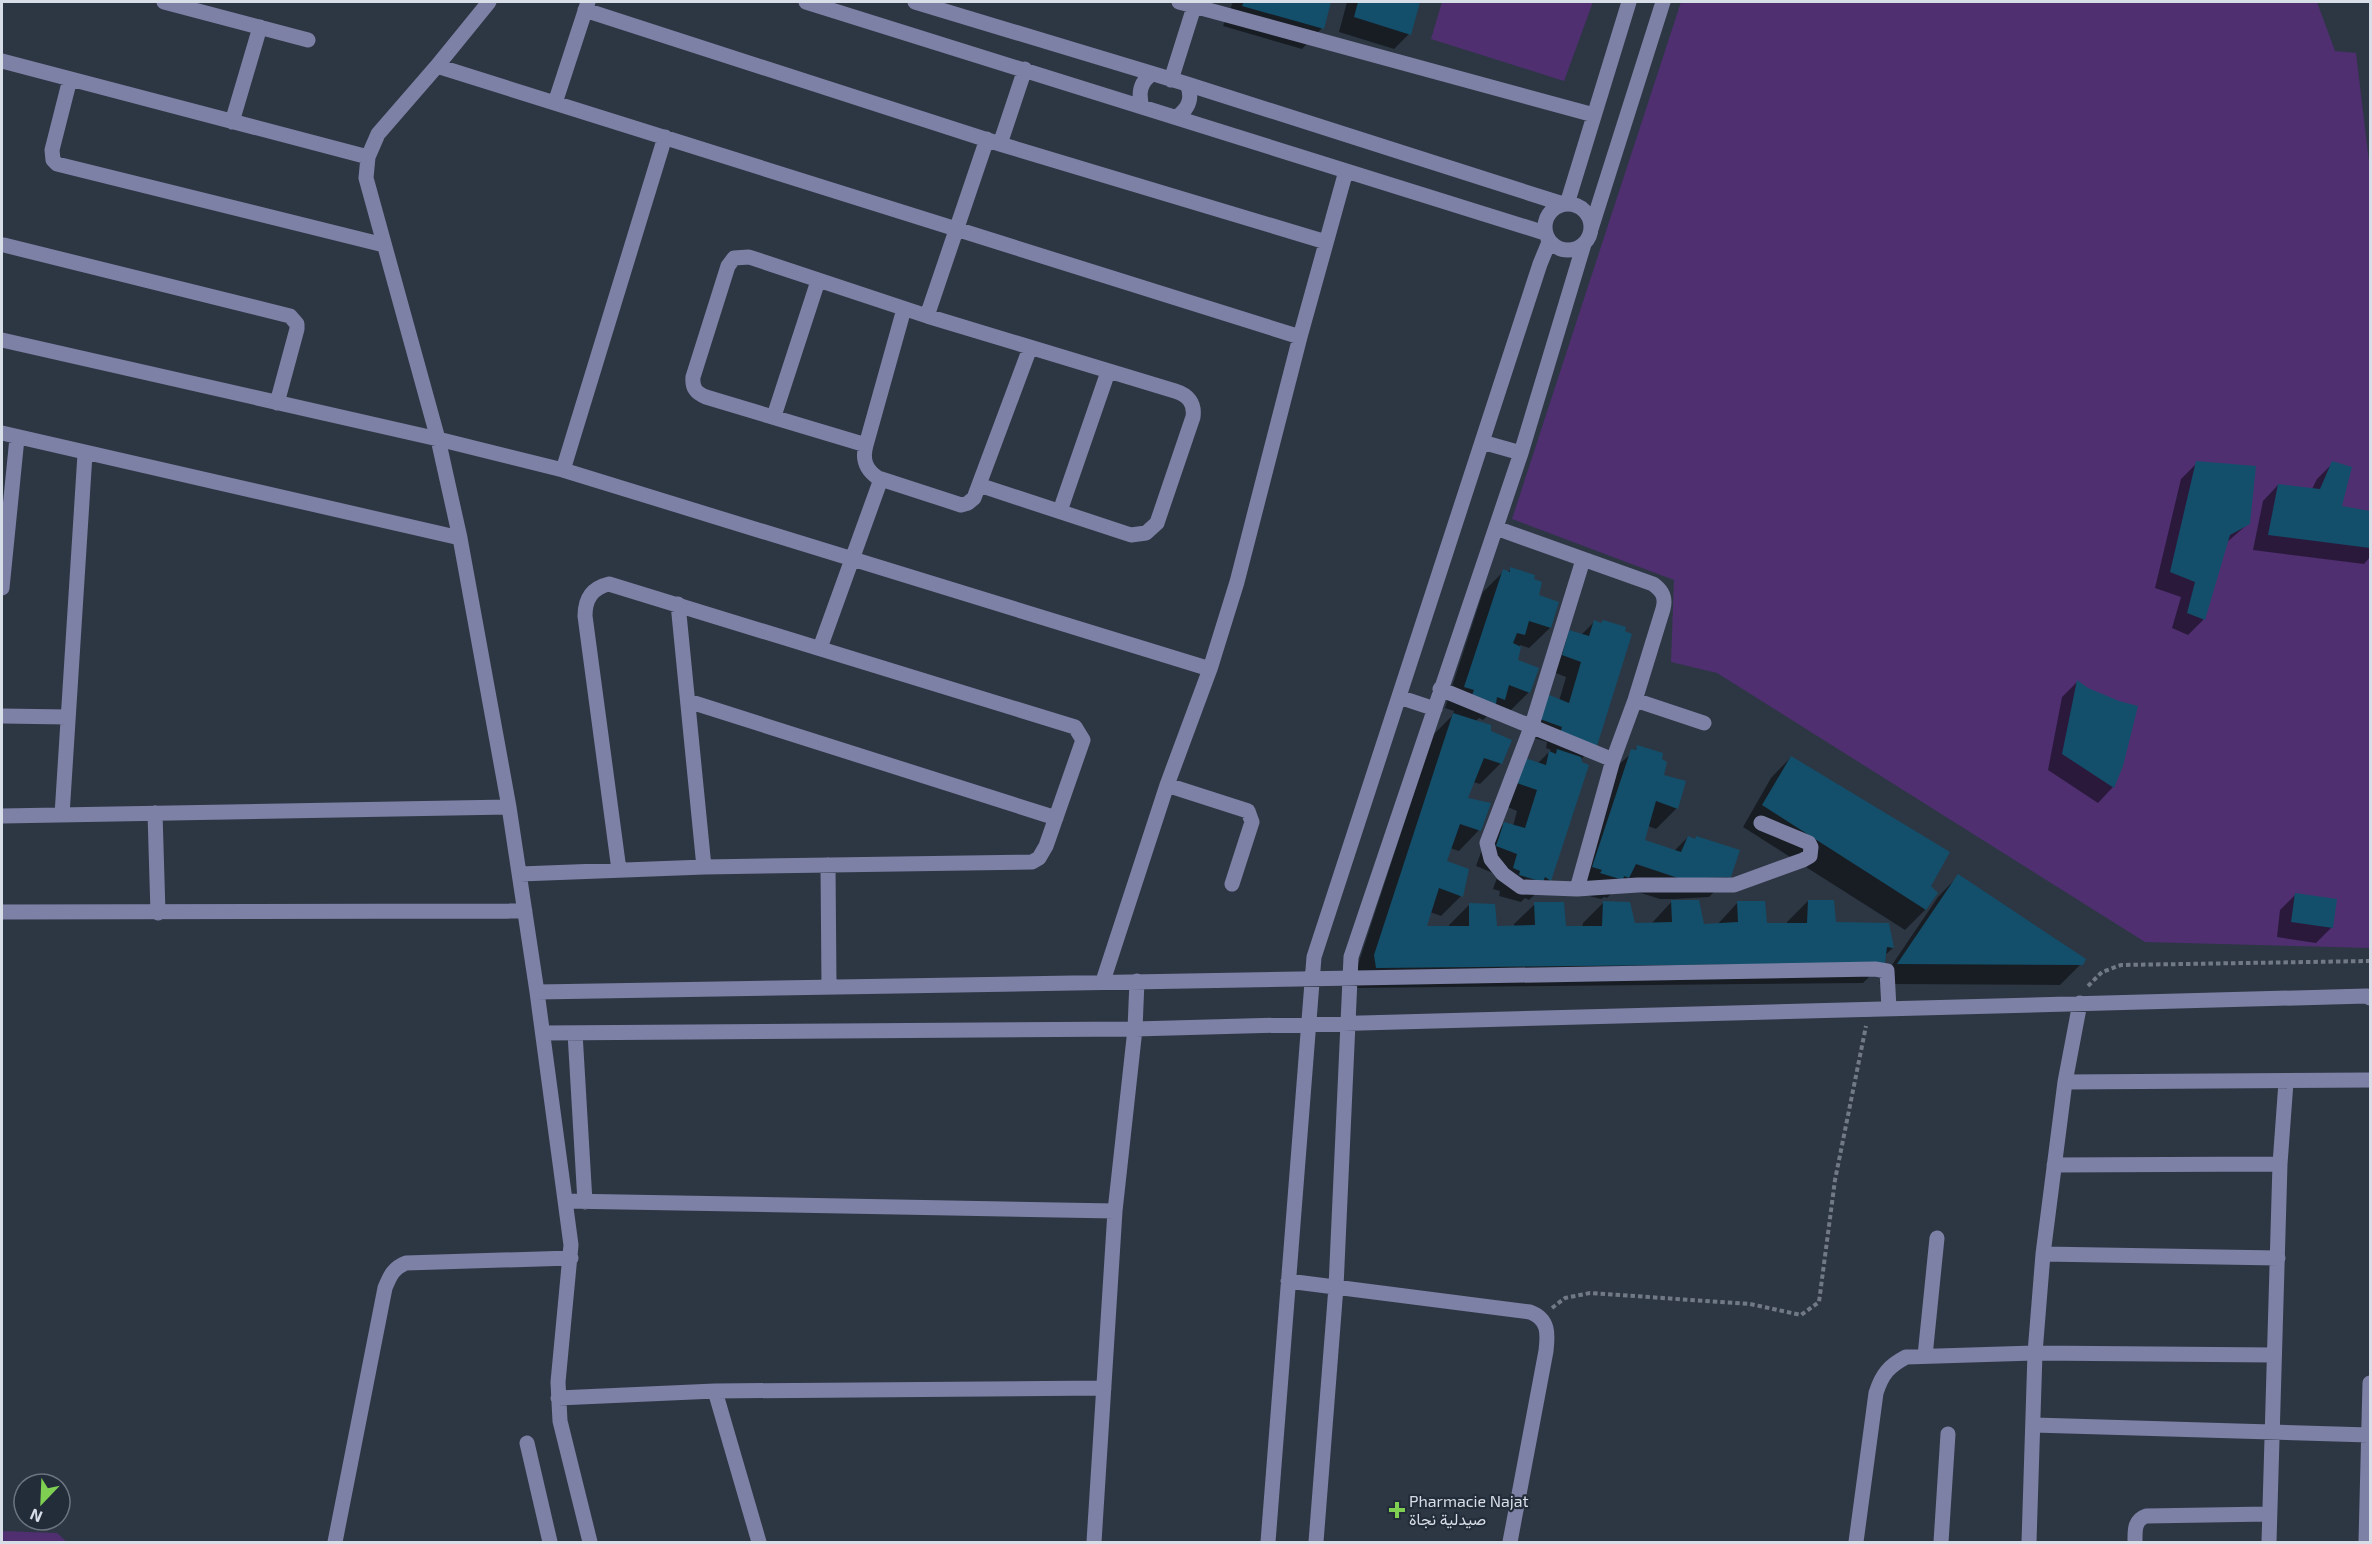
<svg xmlns="http://www.w3.org/2000/svg" width="2372" height="1544" viewBox="0 0 2372 1544" font-family="'Exo 2',Vazirmatn,sans-serif">
	<style>
		.green { fill: #4f2f70 }
		.shadow { fill: #0007 }
		.building { fill: #134f6a }
		.lines { fill: none; stroke-linecap: round; stroke-linejoin: round }
		.path { stroke: #717985; stroke-width: 4; stroke-dasharray: 4.5 3; stroke-linecap: butt }
		.minor { stroke: #7e81a6; stroke-width: 15 }
		.poi-dot { fill: #7fd052; stroke: #232d3a; stroke-width: 2 }
		.labels { text-anchor: middle; stroke-width: 4.5; stroke-linejoin: round; paint-order: stroke }
		.poi-label { font-size: 16px; fill: #d8dee7; stroke: #232d3a; text-anchor: start }
	</style>
	<rect width="100%" height="100%" fill="#2d3744"/>
	<!-- green -->
	<path class="green" d="M1442,2H1593L1564,81L1431,39Z
		M1681,2H2317L2335,51L2356,53L2370,170V948L2145,942L1717,673L1671,662L1674,580L1512,519Z
		M2,1531L57,1533L67,1542H2Z"/>
	<!-- shadow -->
	<path class="shadow" d="M1233,2H1329L1322,28L1302,49L1223,26Z
		M1347,2H1419L1409,34L1394,49L1339,32Z
		M2197,463L2249,523L2226,543L2203,620L2188,635L2172,628L2181,597L2155,588L2181,479Z
		M2333,463L2340,507L2370,513V557L2364,564L2253,550L2263,501L2278,485L2312,489L2317,479Z
		M1511,569L1533,580L1537,596L1557,603L1550,628L1529,648L1520,645L1517,661L1529,692L1508,713L1495,708L1483,720L1479,718L1475,722L1490,732L1510,741L1500,764L1480,784L1473,782L1466,799L1479,830L1459,851L1450,848L1445,862L1461,896L1441,916L1430,912L1425,928H1449V925L1469,905L1496,928L1514,927V924L1535,904L1565,928H1582L1583,923L1603,903L1633,924H1651L1674,899H1660L1619,886L1607,898L1604,897L1601,899L1581,894L1611,772L1638,747L1662,776L1677,808L1656,829L1648,826L1644,841L1674,851L1688,837L1730,876L1709,897L1674,899V901L1703,926L1717,925L1738,902L1766,925H1787V922L1808,901L1835,924L1893,948L1884,956V962L1863,983L1355,988L1354,977L1433,735L1452,716L1454,711L1445,708L1483,592L1504,571L1507,573Z
		M1594,622L1596,745L1580,760L1550,880L1529,900L1525,898L1521,902L1499,896L1500,891L1493,889L1498,875L1476,866L1484,844L1505,823L1513,826L1517,811L1498,803L1505,780L1538,763L1551,750L1546,748L1547,742L1526,735L1559,701L1566,677L1548,670L1569,632L1581,635Z
		M2077,682L2122,765L2113,787L2098,803L2048,770L2062,697Z
		M1791,757L1936,893L1925,910L1905,930L1743,827L1771,778Z
		M1958,876L2081,964L2060,985L1879,984L1938,897Z
		M2296,894L2332,927L2316,943L2277,937L2280,910Z"/>
	<!-- building -->
	<path class="building" d="M1244,2H1331L1324,29L1242,6Z
		M1358,2H1420L1411,35L1354,17Z
		M2196,461L2256,466L2250,524L2230,535L2205,620L2187,613L2195,582L2170,572Z
		M2332,461L2352,467L2342,506L2370,511V548L2268,535L2278,484L2320,489Z
		M1510,567L1535,575L1534,579L1542,582L1539,595L1559,602L1551,628L1529,621L1525,635L1517,633L1513,643L1521,647L1518,660L1539,668L1530,693L1509,685L1505,700L1497,697L1496,704L1472,695L1474,690L1464,687L1503,569L1510,572Z
		M1594,620L1601,623L1603,620L1626,627L1625,631L1632,634L1597,746L1560,733L1562,727L1540,719L1547,694L1569,703L1581,662L1562,655L1569,630L1589,636Z
		M2077,680L2088,688L2119,701L2138,706L2123,766L2114,788L2062,754Z
		M1453,713L1491,725V731L1512,740L1502,764L1484,758L1468,798L1491,803L1481,831L1460,824L1447,861L1469,869L1463,897L1439,888L1427,926H1469V903L1495,904L1497,926L1535,925L1534,902H1564L1566,926H1602L1603,901L1630,902L1635,923L1672,922L1671,900H1699L1704,924L1738,922L1737,901H1765L1767,923H1807L1808,900H1834L1836,922L1889,923L1894,948L1887,947L1885,963L1376,968L1374,955Z
		M1637,745L1663,753L1662,759L1667,762L1664,775L1686,781L1678,809L1656,801L1645,840L1681,852L1688,836L1695,839L1696,836L1740,850L1731,877L1681,879L1636,864L1629,878L1624,876L1623,880L1600,873L1602,870L1592,867L1631,749L1636,750Z
		M1557,749L1581,757L1582,762L1589,765L1551,881L1545,877L1543,882L1519,875L1520,871L1513,868L1517,854L1496,846L1504,822L1525,828L1537,790L1517,783L1525,758L1546,765L1549,751L1556,754Z
		M1791,756L1950,852L1931,886L1938,893L1926,910L1762,805Z
		M1958,874L2086,959L2083,965L1897,964Z
		M2295,893L2337,899L2333,928L2291,922Z"/>
	<g class="lines">
		<!-- path -->
		<path class="path" d="M2088,986L2102,972L2121,965L2370,961
			M1552,1308L1565,1298L1590,1293L1750,1304L1801,1315L1819,1302L1835,1180L1866,1026"/>
		<!-- minor -->
		<path class="minor" d="M164,2L308,40
			M489,2L437,66L378,134L368,157L366,178L438,439L460,538L509,807L537,992L571,1245L558,1382L560,1421L590,1542
			M806,2L1545,233
			M915,2L1187,84L1563,204
			M1179,2L1594,115
			M585,10L1000,144L1326,242
			M2,61L368,157
			M437,66L1300,337
			M70,79L52,150L53,160L57,164L384,245
			M1171,80L1194,7
			M555,103L588,2
			M1142,107C1138,93 1140,82 1152,74
			M1177,117C1189,108 1193,98 1187,84
			M232,122L260,27
			M1000,144L1025,69
			M1545 227a23 23 0 1 1 46 0a23 23 0 1 1-46 0Z
			M1567,204L1629,2
			M1591,229L1663,2
			M4,245L290,316L297,324V329L277,403
			M904,309L866,445C862,459 865,469 878,478L961,505L968,503L974,498L1030,348
			M927,316L987,139
			M2,340L438,439L563,470L1210,669
			M774,416L818,281
			M2,433L460,538
			M1482,442L1521,453
			M866,445L706,397C696,393 692,388 693,377L728,266L734,258L749,257L927,316L1175,391C1188,395 1195,403 1193,417L1157,523L1146,533L1131,535L979,485
			M563,470L665,137
			M1060,511L1108,372
			M1496,528L1653,584C1663,591 1666,598 1663,609L1635,700L1613,760L1577,889
			M1583,560L1532,725L1487,843L1491,859L1503,874L1521,887L1577,889L1638,885H1734L1803,860L1810,856L1811,847L1809,843L1761,823
			M2,588L17,438
			M678,604L704,867
			M820,648L881,479
			M1440,689L1613,760
			M1399,697L1435,709
			M1635,700L1704,723
			M688,701L1056,818
			M2,716L67,717
			M1167,785L1248,811L1252,822L1232,884
			M155,813L158,913
			M62,815L85,454
			M2,816L509,807
			M828,865L829,986
			M520,874L704,867L1032,862L1039,858L1046,846L1083,740L1075,727L609,584C592,588 585,599 585,616L619,870
			M2,912L525,911
			M1103,981L1167,785L1210,669L1237,582L1300,337L1346,171
			M537,992C983,983 1429,979 1875,969L1887,971L1889,1009
			M543,1033L1135,1029L2367,996L2370,998
			M575,1033L585,1202
			M2065,1082L2370,1080
			M2054,1165L2280,1164
			M565,1201L1115,1211
			M2043,1254L2278,1258
			M1288,1281L1530,1312C1549,1319 1548,1334 1546,1351L1510,1542
			M1925,1356L1937,1238
			M715,1391L759,1542
			M558,1398L715,1391L1104,1388
			M2034,1425L2369,1435
			M527,1443L550,1542
			M335,1542L385,1288C390,1276 393,1268 406,1263L571,1258
			M1094,1542L1115,1211L1135,1029L1137,981
			M1268,1542L1314,957L1540,264L1549,242
			M1316,1542L1336,1287L1351,957L1521,453L1584,244
			M1856,1542L1876,1393C1882,1374 1889,1366 1906,1357L2035,1353L2274,1355
			M1941,1542L1948,1434
			M2029,1542L2035,1353L2043,1254L2065,1082L2080,1003
			M2135,1542C2135,1531 2134,1520 2146,1516L2269,1514
			M2269,1542L2280,1164L2286,1082
			M2366,1542L2370,1383"/>
	</g>
	<!-- markers -->
	<path class="poi-dot" d="M1394 1501h6v6h6v6h-6v6h-6v-6h-6v-6h6z"/>
	<g class="labels">
		<!-- poi labels -->
		<g class="poi-label">
			<text x="1409" y="1507">Pharmacie Najat<tspan x="1409" dy="18">صيدلية نجاة</tspan></text>
		</g>
	</g>
	<!-- border -->
	<rect width="2372" height="1544" fill="none" stroke="#d8dee7" stroke-width="6"/>
	<!-- north arrow -->
	<g transform="translate(42 1502) rotate(203)"><circle r="28" fill="#232d3a" stroke="#6b747f" stroke-width="1.5"/>
	<path d="M0-4.5L10 22L0 15L-10 22Z" fill="#7fd052"/>
	<text y="-9" font-size="16" font-weight="bold" text-anchor="middle" fill="#d8dee7">N</text>
	</g>
</svg>
